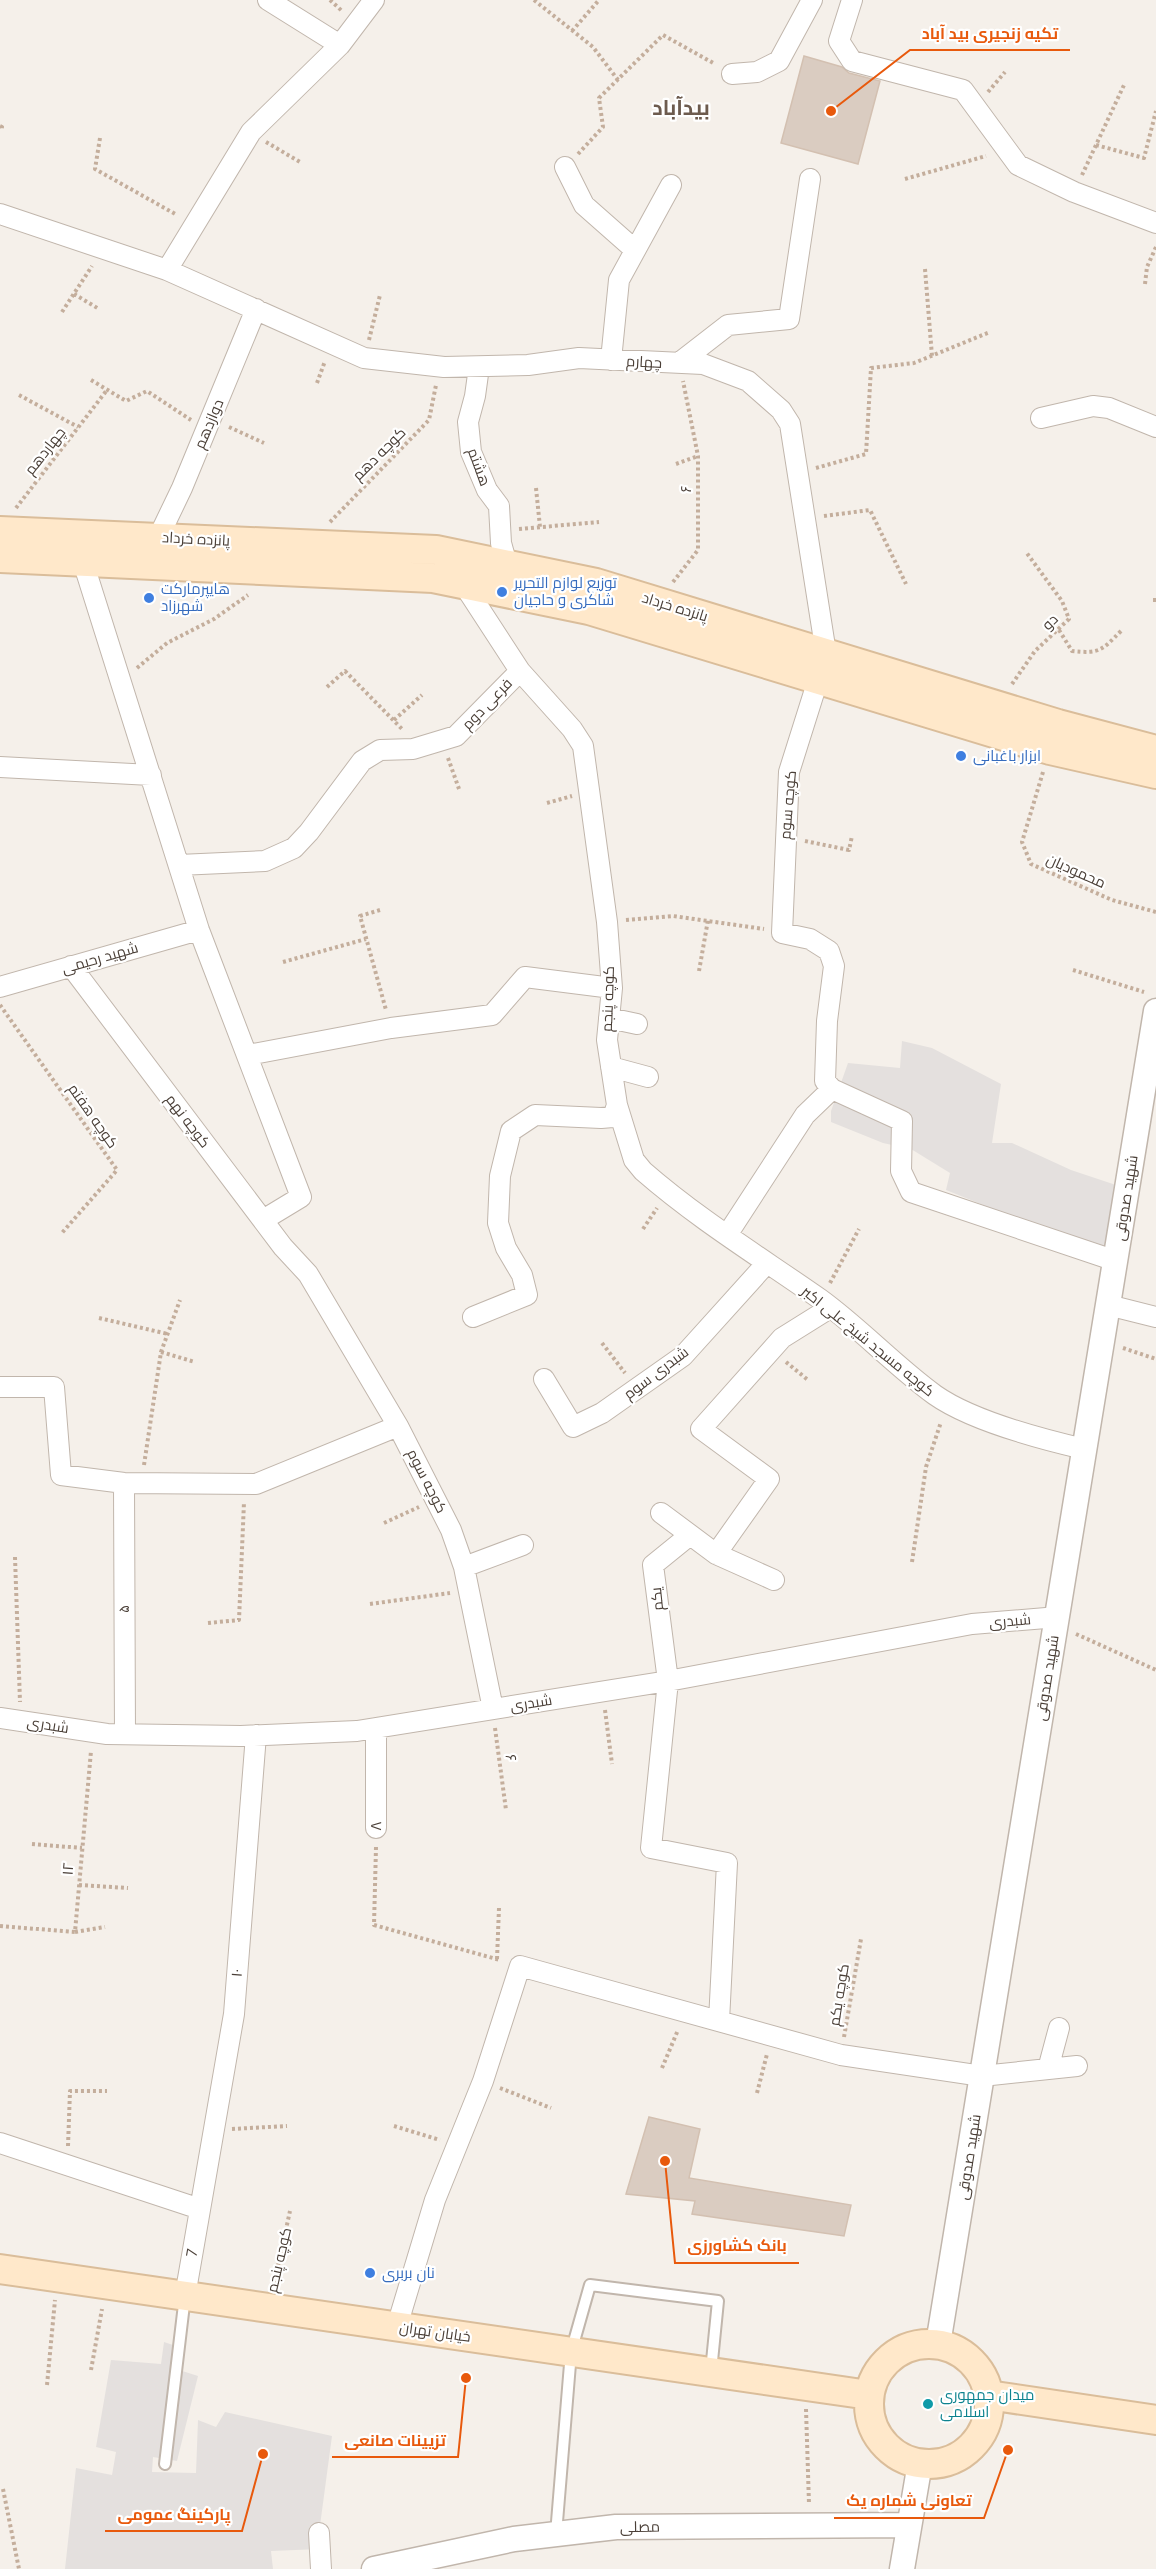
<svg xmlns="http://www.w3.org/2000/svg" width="1156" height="2569" viewBox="0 0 1156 2569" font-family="'DM Sans',Cairo,sans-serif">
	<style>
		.parking { fill: #e4e0de }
		.building { fill: #daccc1; stroke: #d3c0b1; stroke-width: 1.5 }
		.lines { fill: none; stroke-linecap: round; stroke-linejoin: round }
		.service-casing { stroke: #c1b6ac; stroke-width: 14 }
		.minor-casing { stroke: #c1b6ac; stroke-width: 22 }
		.tertiary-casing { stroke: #c1b6ac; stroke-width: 27 }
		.secondary-casing { stroke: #dabd9a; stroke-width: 32 }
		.path { stroke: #c4ae9c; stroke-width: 4; stroke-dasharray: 3 3; stroke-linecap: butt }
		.service { stroke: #fff; stroke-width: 10 }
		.minor { stroke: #fff; stroke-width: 20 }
		.tertiary { stroke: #fff; stroke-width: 24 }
		.secondary { stroke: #ffe8ca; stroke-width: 28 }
		.shop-dot { fill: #3f7fe0; stroke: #fff; stroke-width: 2 }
		.culture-dot { fill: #0f9aa8; stroke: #fff; stroke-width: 2 }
		.labels { text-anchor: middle; stroke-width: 4.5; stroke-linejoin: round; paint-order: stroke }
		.street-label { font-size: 15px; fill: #4a3f37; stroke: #fff }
		.shop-label { font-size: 15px; fill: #366cbe; stroke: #fff; text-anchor: start }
		.culture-label { font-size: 15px; fill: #0d838f; stroke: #fff; text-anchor: start }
		.district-label { font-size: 21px; font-weight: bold; fill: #6d5b4e; stroke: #fff }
		.leader { fill: none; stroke: #e8590c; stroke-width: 2 }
		.callout-dot { fill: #e8590c; stroke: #fff; stroke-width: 2 }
		.callout-label { font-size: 16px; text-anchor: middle; font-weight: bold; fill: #e8590c; stroke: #fff; stroke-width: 4.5; stroke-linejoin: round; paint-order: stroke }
	</style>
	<rect width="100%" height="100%" fill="#f5f0ea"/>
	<!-- parking -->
	<path class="parking" d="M902,1041L932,1048L1001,1084L992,1143H1012L1071,1170L1116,1185L1107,1255L946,1190L950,1173L911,1149L883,1143L831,1122V1111L848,1063L900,1068Z
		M164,2342L179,2347L176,2369L198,2376L177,2461L153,2457L152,2472L196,2473L198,2420L216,2427L225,2412L332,2436L319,2533L320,2549L271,2551L273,2569H65L76,2468L112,2475L116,2452L96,2447L111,2360L161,2364Z"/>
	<!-- building -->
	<path class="building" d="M804,56L842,67L849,73L880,81L858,164L781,143Z
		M649,2117L700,2129L689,2178L851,2205L844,2236L692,2214L695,2201L626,2194Z"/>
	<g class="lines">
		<!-- service casing -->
		<g class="service-casing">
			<path id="service" d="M165,2464L185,2296
				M556,2534L571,2352L590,2285L718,2301L711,2371"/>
		</g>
		<!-- minor casing -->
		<g class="minor-casing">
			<path id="minor" d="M268,0L340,45
				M852,0L839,41L852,61L963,90L1018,165L1074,192L1156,223
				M732,74L757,72L779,61L812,0
				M565,167L584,205L635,250
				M0,214L167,270L251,132L340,45L374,0
				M167,270L364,358L444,367L528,365L579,358L703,364L748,381L781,410L790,424L826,653
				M611,360L619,280L671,185
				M679,363L728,325L789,319L810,179
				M479,367L475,396L468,422L471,452L487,490L499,506L501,543L507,565
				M1041,418L1093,406L1109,408L1156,427
				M158,538L182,488L256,309
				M83,562L199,930L301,1197L263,1220
				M464,585L520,671L572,729L583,746L607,922L612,988L607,1040L617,1105L613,1117L601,1118L535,1115L511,1131L500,1176L498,1223L506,1248L522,1275L527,1295L473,1317
				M818,680L789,772L782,933L810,939L829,951L834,966L827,1021L825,1081L832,1089L902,1121L901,1171L911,1192L1116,1261
				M0,767L151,775
				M179,865L265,861L294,848L309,832L362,761L380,750L413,749L456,736L520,671
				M71,966L283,1247L308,1274L398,1426L451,1530L464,1567L493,1709
				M0,987L199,930
				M609,1018L637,1024
				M248,1055L391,1028L492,1015L525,977L612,988
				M611,1067L648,1077
				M617,1105L634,1160L643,1171C698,1219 760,1257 820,1299C860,1328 895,1366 935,1395C972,1421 1041,1439 1084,1449
				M727,1235L805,1115L832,1089
				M1108,1305L1156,1317
				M544,1379L573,1427L602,1413L683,1356L766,1264
				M0,1387H54L61,1475L124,1483L256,1484L398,1426
				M124,1483L125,1734
				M661,1513L716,1554L774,1580
				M690,1535L653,1565L668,1681L651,1848L727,1863L719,2021
				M716,1554L769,1479L701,1429L782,1338L830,1308
				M464,1567L523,1545
				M0,1718L107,1734L241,1736L357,1731L668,1681L972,1624L1058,1617
				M376,1828V1728
				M1048,2069L1059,2028
				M0,2143L200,2209
				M185,2296L234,2014L256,1735
				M397,2326L435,2200L483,2081L520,1966L841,2055L982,2076L1077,2066
				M319,2533L321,2569"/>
		</g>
		<!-- tertiary casing -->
		<g class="tertiary-casing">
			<path id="tertiary" d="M938,2344L1156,1011
				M374,2569L514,2539L616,2527L909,2525
				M902,2569L920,2463"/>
		</g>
		<!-- secondary casing -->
		<g class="secondary-casing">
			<path id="secondary" d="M0,531L436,550L596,583L1058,724L1156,750
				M0,558L433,578L589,610L1050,750L1156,774
				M0,2269L869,2395
				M869 2404a60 60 0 1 1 120 0a60 60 0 1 1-120 0Z
				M988,2395L1156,2420"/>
		</g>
		<!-- path -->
		<path class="path" d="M330,0L342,11
			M534,0L593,47L618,80
			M572,31L599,0
			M988,92L1005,72
			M0,126L2,127L0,130
			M100,138L95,169L177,215
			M266,142L300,162
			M1096,145L1144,158L1156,111
			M578,154L603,127L599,98L663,35L715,64
			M1082,175L1124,85
			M905,179L986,156
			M925,269L932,356
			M1145,284L1147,267L1156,247
			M74,294L99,309
			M62,312L92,266
			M369,340L380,295
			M91,380L126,401L147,391L191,420
			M317,383L325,361
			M19,395L78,427
			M229,427L264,443
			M676,464L698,456
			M816,468L866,454L871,368L914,363L990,332
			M536,488L540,527
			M16,508L107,390
			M824,516L870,510L906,584
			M330,522L429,420L436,385
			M519,529L599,522
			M673,582L698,550V456L683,381
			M1153,600H1156
			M1059,630L1072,651C1100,654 1102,650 1121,631
			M137,668L167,643L214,619L248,595
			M1012,684L1035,651L1069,619L1062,601L1026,552
			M327,687L345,671L402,729
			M394,720L422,695
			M448,758L459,789
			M1043,772L1022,842L1031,864L1112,900L1156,912
			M547,803L572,796
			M805,841L849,850L852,836
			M380,910L360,916L386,1010
			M626,920L673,916L764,929
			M283,962L366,939
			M1073,970L1144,992
			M699,971L708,920
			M0,1005L117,1170L61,1234
			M643,1229L657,1208
			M830,1283L859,1229
			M99,1318L168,1334
			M602,1343L625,1373
			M1123,1348L1156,1359
			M161,1352L195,1362
			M786,1362L808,1380
			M144,1465L161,1352L180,1300
			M384,1523L419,1507
			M15,1557L20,1702
			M912,1562L926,1467L941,1422
			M370,1604L450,1593
			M208,1623L239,1620L244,1502
			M1076,1634L1156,1670
			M605,1710L612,1764
			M495,1728L506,1810
			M32,1844L82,1848
			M376,1847L374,1925L500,1960
			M79,1885L128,1888
			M0,1926L75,1932L91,1751
			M75,1932L105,1927
			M497,1959L499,1908
			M844,2037L861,1939
			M662,2068L678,2030
			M500,2088L551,2108
			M757,2093L767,2054
			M394,2126L440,2140
			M232,2129L287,2126
			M68,2146L70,2091H107
			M274,2284L290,2211
			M91,2370L102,2309
			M47,2385L55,2300
			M806,2409L809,2504
			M3,2489L19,2569"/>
		<!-- service -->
		<use href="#service" class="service"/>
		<!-- minor -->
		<use href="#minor" class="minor"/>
		<!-- tertiary -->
		<use href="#tertiary" class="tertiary"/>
		<!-- secondary -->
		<use href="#secondary" class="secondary"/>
	</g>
	<!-- markers -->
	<g class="shop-dot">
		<circle cx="502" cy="592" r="6"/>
		<circle cx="149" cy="598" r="6"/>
		<circle cx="961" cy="756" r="6"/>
		<circle cx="370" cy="2273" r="6"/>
	</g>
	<circle class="culture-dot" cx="928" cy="2404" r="6"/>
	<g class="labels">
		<!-- street labels -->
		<g class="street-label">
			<text transform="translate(644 362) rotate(3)" y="5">چهارم</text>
			<text transform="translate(209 424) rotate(-67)" y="5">دوازدهم</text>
			<text transform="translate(45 451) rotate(-52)" y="5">چهاردهم</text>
			<text transform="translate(379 454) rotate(-45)" y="5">کوچه دهم</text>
			<text transform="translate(479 467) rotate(70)" y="5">هشتم</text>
			<text transform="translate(686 489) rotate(-90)" y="5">۶</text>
			<text transform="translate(196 539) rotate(3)" y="5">پانزده خرداد</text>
			<text transform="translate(675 607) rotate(17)" y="5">پانزده خرداد</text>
			<text transform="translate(1050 622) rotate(-44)" y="5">دو</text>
			<text transform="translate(487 704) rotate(-46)" y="5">فرعی دوم</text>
			<text transform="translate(788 805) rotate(-85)" y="5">کوچه سوم</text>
			<text transform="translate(1076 871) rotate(24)" y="5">محمودیان</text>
			<text transform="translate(100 958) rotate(-16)" y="5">شهید رحیمی</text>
			<text transform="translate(608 999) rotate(-88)" y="5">کوچه پنجم</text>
			<text transform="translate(93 1116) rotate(55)" y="5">کوچه هفتم</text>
			<text transform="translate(188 1121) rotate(53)" y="5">کوچه نهم</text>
			<text transform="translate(1126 1198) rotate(-81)" y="5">شهید صدوقی</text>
			<text transform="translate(868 1341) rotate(39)" y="5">کوچه مسجد شیخ علی اکبر</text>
			<text transform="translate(656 1373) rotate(-37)" y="5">شبدری سوم</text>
			<text transform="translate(427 1481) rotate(63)" y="5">کوچه سوم</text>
			<text transform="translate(657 1599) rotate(-96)" y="5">یکم</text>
			<text transform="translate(124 1609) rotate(-90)" y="5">۵</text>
			<text transform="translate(1010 1621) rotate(-5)" y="5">شبدری</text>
			<text transform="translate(1047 1678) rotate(-81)" y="5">شهید صدوقی</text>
			<text transform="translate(531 1703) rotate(-9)" y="5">شبدری</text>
			<text transform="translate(48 1725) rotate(9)" y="5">شبدری</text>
			<text transform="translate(511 1758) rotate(83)" y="5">۶</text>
			<text transform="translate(376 1826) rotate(-89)" y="5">۸</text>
			<text transform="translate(68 1869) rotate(-85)" y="5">۱۲</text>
			<text transform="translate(237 1973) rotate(-85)" y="5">۱۰</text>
			<text transform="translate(839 1995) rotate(-81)" y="5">کوچه یکم</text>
			<text transform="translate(969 2157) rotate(-81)" y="5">شهید صدوقی</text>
			<text transform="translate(192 2253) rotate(-80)" y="5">7</text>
			<text transform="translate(279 2260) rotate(-77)" y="5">کوچه پنجم</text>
			<text transform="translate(435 2332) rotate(8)" y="5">خیابان تهران</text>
			<text transform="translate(640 2527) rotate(-1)" y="5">مصلی</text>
		</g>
		<!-- shop labels -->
		<g class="shop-label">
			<text x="514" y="588">توزیع لوازم التحریر<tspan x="514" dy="17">شاکری و حاجیان</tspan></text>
			<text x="161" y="594">هایپرمارکت<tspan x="161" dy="17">شهرزاد</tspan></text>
			<text x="973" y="761">ابزار باغبانی</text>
			<text x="382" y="2278">نان بربری</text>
		</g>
		<!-- culture labels -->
		<g class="culture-label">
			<text x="940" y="2400">میدان جمهوری<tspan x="940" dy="17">اسلامی</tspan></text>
		</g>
		<!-- district labels -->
		<g class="district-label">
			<text x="681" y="115">بیدآباد</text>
		</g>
	</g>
	<!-- callouts -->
	<path class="leader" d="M831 111L910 50H1070M665 2161L675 2263H799M466 2378L458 2457H332M1008 2450L984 2518H834M263 2454L242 2531H105"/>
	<g class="callout-dot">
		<circle cx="831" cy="111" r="6"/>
		<circle cx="665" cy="2161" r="6"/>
		<circle cx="466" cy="2378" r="6"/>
		<circle cx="1008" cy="2450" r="6"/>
		<circle cx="263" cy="2454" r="6"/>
	</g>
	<g class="callout-label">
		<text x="990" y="39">تکیه زنجیری بید آباد</text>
		<text x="737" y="2251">بانک کشاورزی</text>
		<text x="395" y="2446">تزیینات صانعی</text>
		<text x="909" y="2506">تعاونی شماره یک</text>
		<text x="174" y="2520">پارکینگ عمومی</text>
	</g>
</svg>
